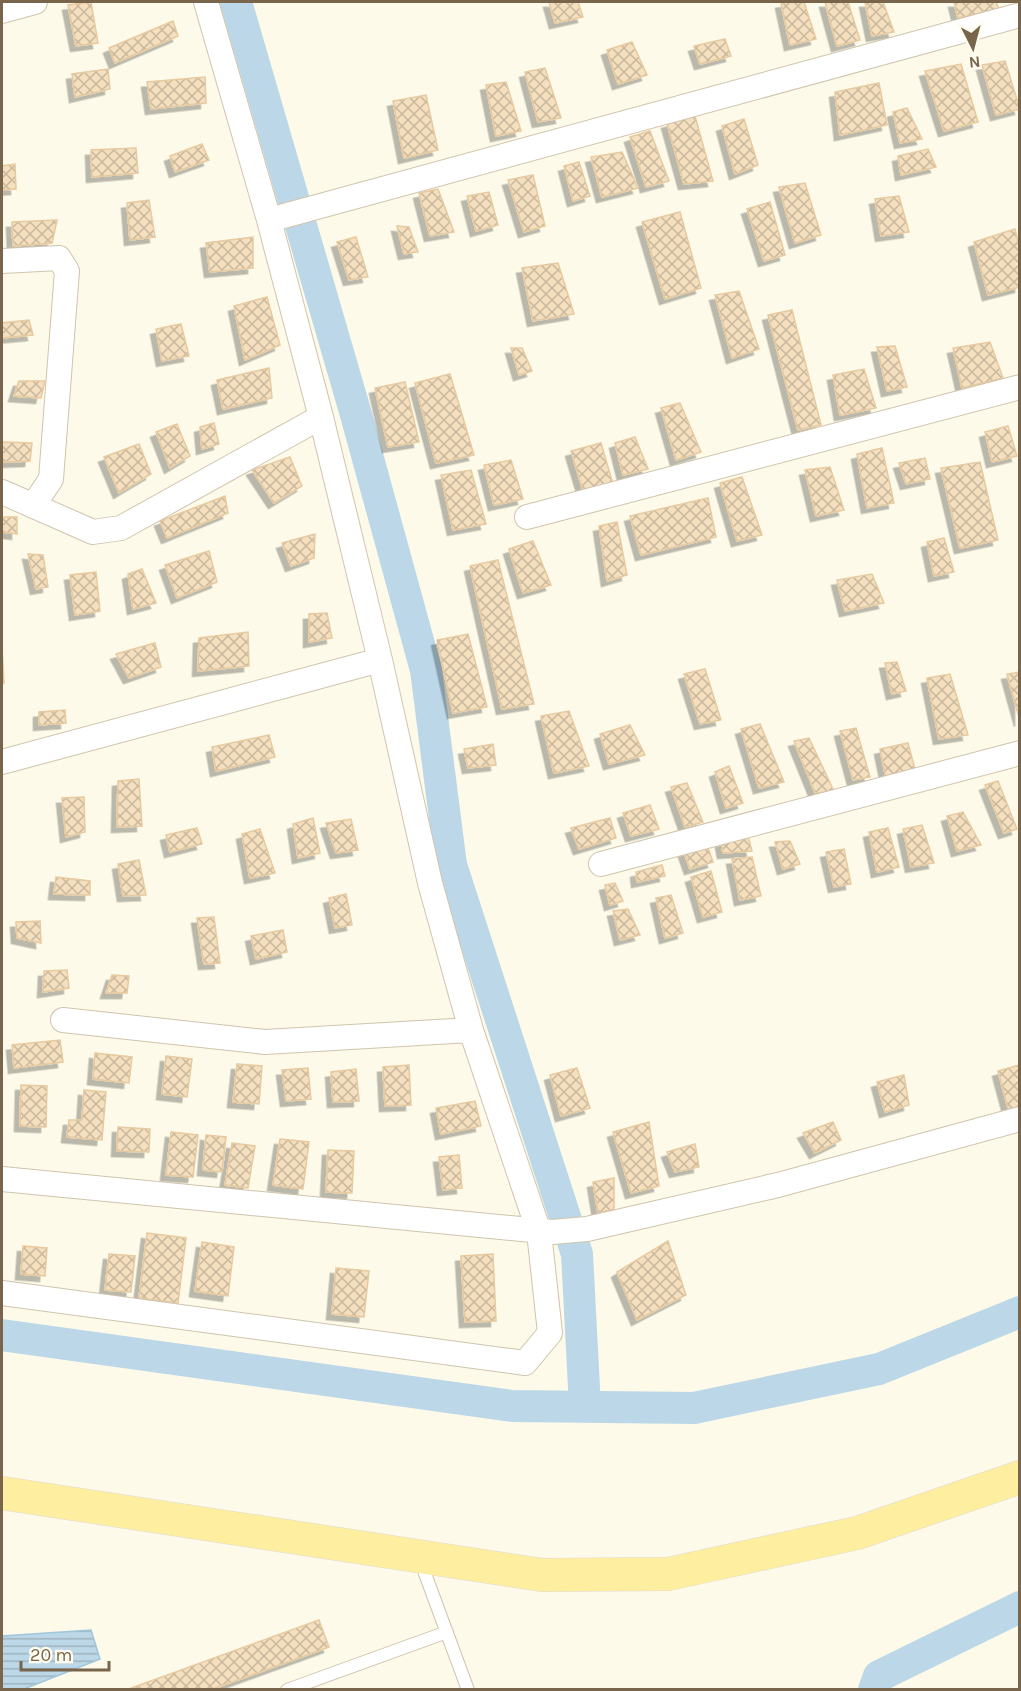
<svg xmlns="http://www.w3.org/2000/svg" width="1021" height="1691" viewBox="0 0 1021 1691" font-family="Karla,sans-serif">
	<style>
		.water { fill: url(#water-rules); stroke: #a2c6db; stroke-width: 1.5 }
		.lines { fill: none; stroke-linecap: round; stroke-linejoin: round }
		.canal { stroke: #bcd8e8; stroke-width: 32 }
		.building { fill: url(#building-cross-hatch); stroke: #e7ca9f; stroke-width: 1.5; filter: url(#shadow) }
		.lane-casing { stroke: #d0c4ad; stroke-width: 14 }
		.street-casing { stroke: #d0c4ad; stroke-width: 26 }
		.primary-casing { stroke: #dfdad4; stroke-width: 34 }
		.lane { stroke: #fff; stroke-width: 12 }
		.street { stroke: #fff; stroke-width: 24 }
		.primary { stroke: #fdeea0; stroke-width: 33 }
	</style>
	<defs>
		<pattern id="water-rules" width="6" height="5" patternUnits="userSpaceOnUse" patternTransform="scale(1.5)"><rect width="6" height="5" fill="#bcd8e8"/><path d="M0 2.5h6" fill="none" stroke="#9eb3be"/></pattern>
		<pattern id="building-cross-hatch" width="8" height="8" patternUnits="userSpaceOnUse" patternTransform="scale(1.5)"><rect width="8" height="8" fill="#f4dfbf"/><path d="M0 0l8 8M0 8l8-8" fill="none" stroke="#cab89d"/></pattern>
		<filter id="shadow"><feDropShadow dx="-5.5" dy="5.5" stdDeviation="0" flood-color="#0004"/></filter>
	</defs>
	<rect width="100%" height="100%" fill="#fdfae9"/>
	<!-- water -->
	<path class="water" d="M91,1630L100,1659L24,1689H2V1636Z"/>
	<g class="lines">
		<!-- canal -->
		<path class="canal" d="M236,2L355,411L426,670L451,865L577,1254L585,1407
			M2,1335L512,1406L694,1408L879,1369L1020,1312
			M874,1690L879,1676L1020,1607"/>
	</g>
	<!-- building -->
	<path class="building" d="M91,2L98,43L76,46L68,5Z
		M549,2H578L583,17L555,23Z
		M789,2H804L816,39L790,45L781,3Z
		M825,2H848L860,40L837,46Z
		M865,2H883L894,32L872,36Z
		M954,2H996L999,9L958,18Z
		M173,21L178,36L115,63L109,48Z
		M725,39L731,56L700,64L694,46Z
		M632,42L647,75L618,84L607,50Z
		M1005,61L1020,109L996,115L982,65Z
		M961,64L978,122L944,131L925,71Z
		M545,68L561,118L538,122L525,72Z
		M108,69L110,89L75,97L72,74Z
		M205,77L206,103L151,109L147,82Z
		M506,82L521,131L496,136L486,85Z
		M879,83L887,125L840,135L835,92Z
		M426,95L438,150L404,158L393,101Z
		M907,108L922,139L900,143L893,112Z
		M695,116L713,181L684,184L667,123Z
		M744,119L758,165L735,174L722,126Z
		M650,131L669,181L646,187L630,137Z
		M202,144L209,160L175,172L170,156Z
		M136,148L138,173L92,177L91,150Z
		M928,149L936,167L901,175L898,156Z
		M622,152L638,188L602,197L591,157Z
		M579,162L590,196L573,201L564,166Z
		M15,164L16,189L2,190V166Z
		M533,175L545,226L524,232L508,180Z
		M805,183L821,235L795,243L779,187Z
		M438,189L454,232L430,236L419,193Z
		M489,192L498,225L476,231L467,196Z
		M899,196L909,232L881,236L875,199Z
		M149,200L155,237L130,240L127,203Z
		M770,202L785,255L764,261L747,209Z
		M680,212L701,288L665,299L642,222Z
		M57,220L52,243L13,246L12,222Z
		M397,226L409,227L418,252L404,254Z
		M1015,229L1020,250V287L988,295L974,242Z
		M253,237V268L210,272L206,243Z
		M356,237L368,277L349,280L337,242Z
		M558,263L574,314L533,321L522,268Z
		M739,291L759,349L732,358L715,295Z
		M267,297L280,345L245,360L234,306Z
		M792,310L821,425L798,430L768,315Z
		M29,320L33,335L2,338V323Z
		M181,324L189,356L162,361L156,329Z
		M990,342L1003,378L962,388L953,348Z
		M895,346L907,387L887,391L877,347Z
		M511,348H522L532,371L519,375Z
		M269,368L272,398L223,409L217,380Z
		M864,369L876,408L840,415L833,375Z
		M450,374L474,455L436,463L415,383Z
		M19,381H45L41,398L14,396Z
		M405,382L419,442L388,447L375,388Z
		M680,403L701,452L676,460L661,408Z
		M214,423L219,444L202,449L200,427Z
		M177,424L190,456L170,468L156,432Z
		M1008,426L1017,456L992,462L985,432Z
		M635,437L648,469L623,475L615,443Z
		M2,442L32,443L30,461L2,462Z
		M601,443L613,484L584,494L571,451Z
		M139,444L151,474L119,493L104,457Z
		M882,448L894,503L867,508L857,454Z
		M290,457L302,486L274,503L252,470Z
		M925,458L930,479L906,484L899,463Z
		M511,460L523,499L494,505L484,465Z
		M980,462L998,540L960,548L941,468Z
		M830,467L844,510L816,516L805,470Z
		M471,470L486,524L453,530L441,475Z
		M742,477L762,535L737,541L720,483Z
		M225,496L228,513L167,538L160,521Z
		M708,498L716,537L641,555L630,516Z
		M2,517H17V534L2,532Z
		M617,522L627,575L607,581L599,526Z
		M315,534L314,558L291,566L282,543Z
		M944,538L954,572L934,576L927,542Z
		M533,541L551,585L523,593L509,549Z
		M209,551L217,582L177,598L165,565Z
		M28,554L43,555L48,587L36,589Z
		M498,560L534,704L502,709L470,566Z
		M142,569L156,603L133,609L128,574Z
		M96,572L100,611L75,615L70,575Z
		M872,574L884,603L845,611L837,580Z
		M327,613L332,638L309,642V614Z
		M248,632L249,666L198,671L199,638Z
		M468,634L487,707L453,713L437,640Z
		M155,643L161,667L129,678L116,654Z
		M2,648L4,683L2,684Z
		M897,662L906,691L892,694L885,663Z
		M705,669L721,720L700,724L684,674Z
		M1020,672V721L1007,674Z
		M950,674L968,735L939,739L927,678Z
		M65,710L66,723L39,725V712Z
		M569,711L589,766L554,773L541,716Z
		M760,724L784,782L759,788L741,729Z
		M630,725L645,755L609,764L600,734Z
		M856,728L870,777L853,780L840,731Z
		M269,735L275,757L216,771L212,747Z
		M809,738L834,791L815,793L794,741Z
		M908,743L915,769L886,778L880,749Z
		M493,744L496,765L468,768L464,749Z
		M729,766L743,803L726,808L715,772Z
		M139,779L142,826L117,827L118,781Z
		M998,781L1017,829L1004,833L985,785Z
		M687,783L703,822L685,827L671,787Z
		M84,797L85,832L66,837L62,798Z
		M650,805L659,829L631,836L623,813Z
		M963,812L981,845L957,851L947,816Z
		M313,818L320,853L298,858L293,824Z
		M610,818L616,838L579,849L571,828Z
		M351,819L358,850L336,853L326,823Z
		M922,825L934,863L911,867L903,829Z
		M197,828L202,844L170,852L166,835Z
		M888,828L899,867L877,872L869,832Z
		M260,829L275,873L250,878L242,834Z
		M748,836L752,851L723,853L721,842Z
		M790,841L800,864L783,869L775,842Z
		M707,845L713,862L690,869L684,852Z
		M844,849L851,884L834,887L826,852Z
		M752,857L761,896L740,900L732,859Z
		M139,860L146,895L123,896L118,864Z
		M662,865L665,876L637,882L636,872Z
		M711,871L722,912L703,917L691,877Z
		M56,877L90,881V895L54,894Z
		M615,883L623,901L610,905L605,885Z
		M346,894L352,925L335,928L329,898Z
		M671,895L683,933L665,938L656,898Z
		M628,909L640,935L620,940L613,911Z
		M214,917L220,963L204,964L197,918Z
		M40,921L41,943L17,938L16,922Z
		M283,930L287,952L256,959L251,936Z
		M67,970L69,988L43,992L44,971Z
		M112,975L129,976L127,993H106Z
		M60,1040L63,1062L14,1068L12,1045Z
		M95,1053L132,1057L129,1083L93,1079Z
		M166,1056L192,1059L187,1097L162,1094Z
		M237,1064L262,1066L259,1104L233,1102Z
		M409,1065L411,1105L385,1106L383,1067Z
		M1019,1065L1020,1110L1009,1112L998,1071Z
		M308,1068L311,1099L286,1101L282,1070Z
		M577,1068L590,1108L561,1116L550,1075Z
		M356,1069L359,1101L333,1102L331,1072Z
		M904,1075L909,1105L885,1112L877,1082Z
		M21,1085L47,1086L46,1127L20,1126Z
		M84,1090L106,1092L102,1140L67,1137L69,1120H82Z
		M475,1101L481,1126L441,1134L436,1108Z
		M649,1122L659,1186L631,1193L613,1132Z
		M833,1122L841,1140L815,1153L803,1133Z
		M118,1127L150,1129L149,1152L117,1151Z
		M171,1132L198,1135L193,1177L166,1175Z
		M206,1135L226,1137L222,1172L203,1170Z
		M280,1139L309,1142L303,1189L273,1185Z
		M232,1143L255,1146L248,1188L225,1185Z
		M695,1144L699,1167L675,1172L667,1152Z
		M328,1150L354,1151L352,1193L326,1192Z
		M459,1155L462,1188L443,1190L439,1157Z
		M614,1178V1209L598,1213L593,1182Z
		M147,1233L186,1238L178,1303L139,1298Z
		M668,1241L686,1295L637,1320L617,1272Z
		M202,1242L234,1247L228,1296L195,1291Z
		M23,1246L47,1248L45,1276L21,1274Z
		M109,1254L135,1256L131,1292L105,1290Z
		M493,1254L496,1321L465,1322L461,1256Z
		M336,1268L369,1271L364,1317L332,1314Z
		M319,1620L329,1647L210,1690H126Z"/>
	<g class="lines">
		<!-- lane casing -->
		<g class="lane-casing">
			<path id="lane" d="M420,1560L468,1690
				M287,1690L447,1632"/>
		</g>
		<!-- street casing -->
		<g class="street-casing">
			<path id="street" d="M2,11L35,2
				M269,220L1020,15
				M2,261L59,258L67,271L51,479L33,506
				M2,492L93,532L121,528L321,417
				M527,517L1020,387
				M2,762L380,660
				M601,864L1020,753
				M63,1020L265,1042L471,1030
				M2,1179L552,1232L587,1229L778,1185L1020,1119
				M2,1293L525,1363L550,1333L539,1232L471,1030L430,883L380,660L321,417L269,220L206,2"/>
		</g>
		<!-- primary casing -->
		<g class="primary-casing">
			<path id="primary" d="M2,1493L542,1575L668,1574L857,1533L1020,1477"/>
		</g>
		<!-- lane -->
		<use href="#lane" class="lane"/>
		<!-- street -->
		<use href="#street" class="street"/>
		<!-- primary -->
		<use href="#primary" class="primary"/>
	</g>
	<!-- border -->
	<rect width="1021" height="1691" fill="none" stroke="#79654b" stroke-width="6"/>
	<!-- north arrow -->
	<g transform="translate(973 48) rotate(174)" stroke="#fffcf0" stroke-width="4.5" paint-order="stroke">
	<path d="M0-4.5L10 22L0 15L-10 22Z" fill="#79654b"/>
	<text y="-9" font-size="16" font-weight="bold" text-anchor="middle" fill="#79654b">N</text>
	</g>
	<!-- scale -->
	<path d="M21 1661v9h88v-9" fill="none" stroke="#79654b" stroke-width="3"/>
	<text x="30" y="1661" font-size="18" fill="#79654b" stroke="#fffcf0" stroke-width="4.5" paint-order="stroke">20 m</text>
</svg>
